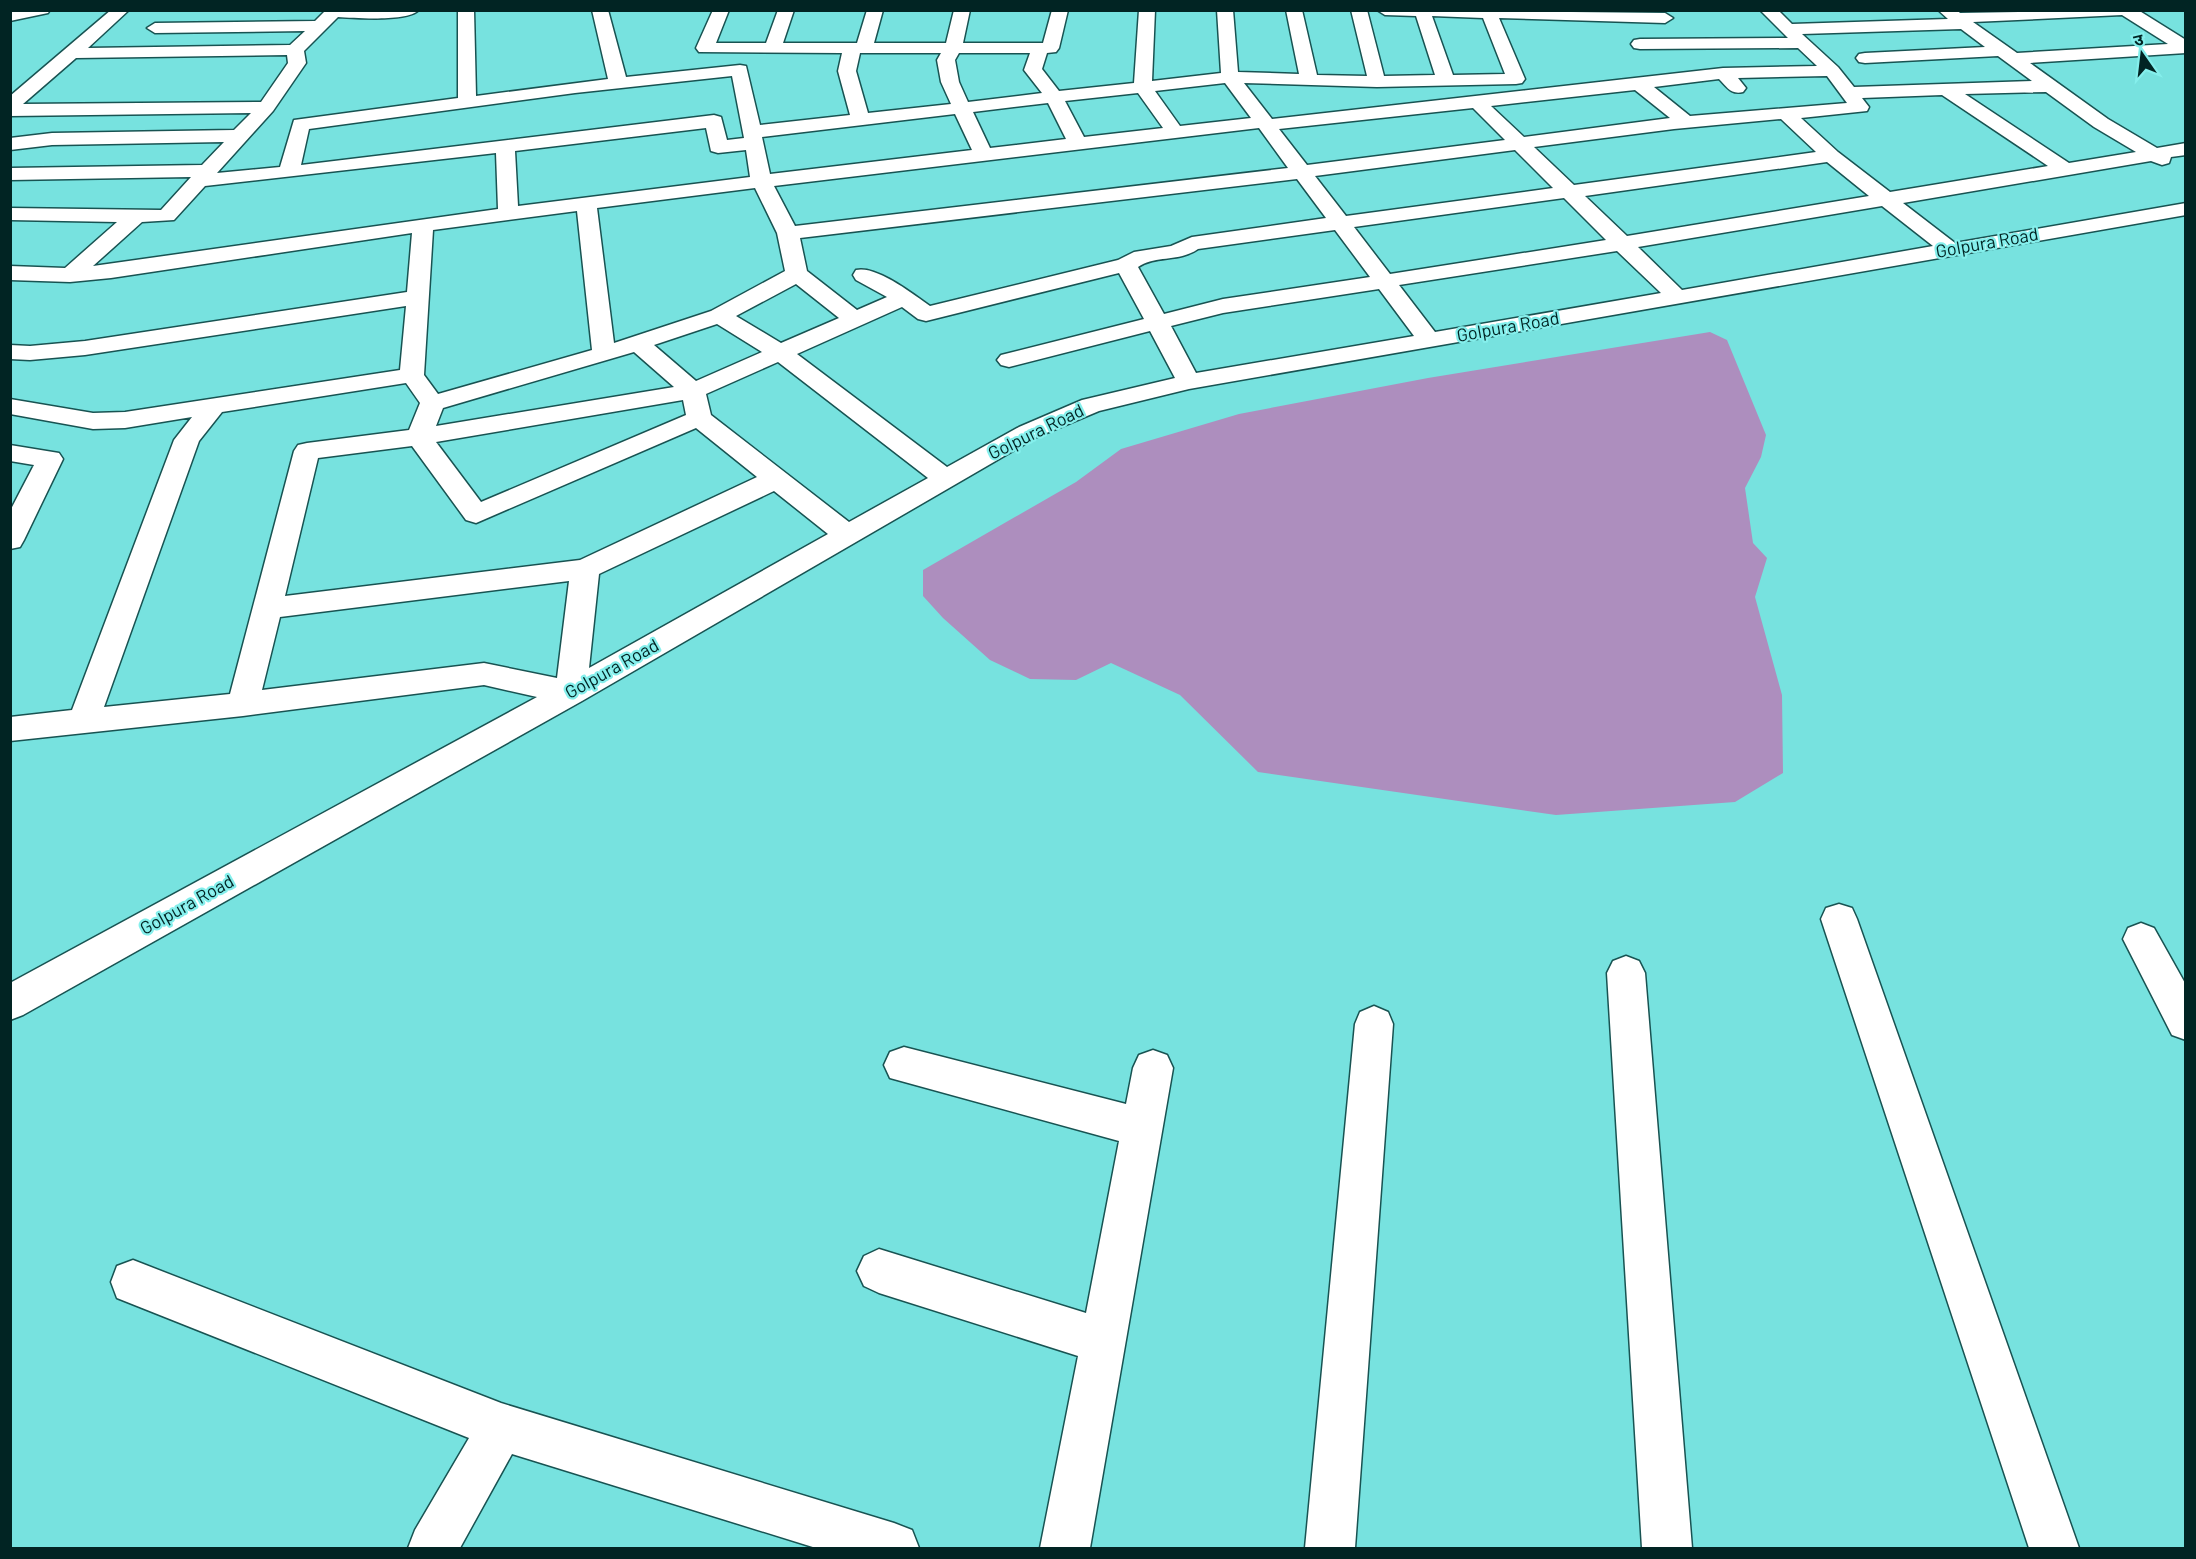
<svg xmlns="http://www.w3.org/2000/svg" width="2196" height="1559" viewBox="0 0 2196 1559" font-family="Barlow,'Noto Sans Devanagari',sans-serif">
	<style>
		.green { fill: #ad8ebe }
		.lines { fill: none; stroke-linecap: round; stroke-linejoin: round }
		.minor-casing { stroke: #185352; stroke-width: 3 }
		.minor { fill: #fff; fill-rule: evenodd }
		.labels { text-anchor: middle; stroke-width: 4.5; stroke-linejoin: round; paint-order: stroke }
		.street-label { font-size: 18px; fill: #012423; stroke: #85efec }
	</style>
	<rect width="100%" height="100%" fill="#77e2df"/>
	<!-- green -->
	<path class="green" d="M1710,332L1727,340L1766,435L1761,457L1745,488L1753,543L1767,558L1755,597L1782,695L1783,773L1735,802L1556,815L1258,772L1180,695L1111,663L1076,680L1030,679L990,660L943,618L923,596V570L1076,482L1121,449L1239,414L1428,378Z"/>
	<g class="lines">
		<!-- minor casing -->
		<g class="minor-casing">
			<path id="minor" d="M50,10L48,13L10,21V11Z
				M111,10H129L88,48L290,45L305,31L155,33L147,28L155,23L315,21L326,10H419C407,22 356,18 338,17L304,51L306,63L273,111L217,173L280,167L294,120L458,98V10H474L476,96L608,79L592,10H608L626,77L740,65L746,66L760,125L850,115L838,71L842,53L699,52L696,48L713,10H729L716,43H766L778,10H794L783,43H857L867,10H883L874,43H946L954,10H970L963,43H1043L1052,10H1068L1059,48L1056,52L1047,53L1042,69L1059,91L1134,83L1139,10H1155L1152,81L1221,73L1217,10H1233L1238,72L1299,74L1286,10H1302L1317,75L1367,76L1351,10H1367L1384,76L1435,75L1416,16L1385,15L1377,10L1665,13L1673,18L1665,23L1499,18L1525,79L1522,83L1516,84L1377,87L1244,83L1272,119L1723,68L1817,66L1798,48L1640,49L1634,48L1631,44L1634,40L1640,39L1788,38L1760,10H1778L1792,24L1948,19L1938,10H1957L1960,13L2138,10L2186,40V53L2030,63L2108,119L2157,148L2186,143V155L2171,157L2169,163L2162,165L2151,161L1903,203L1955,243L2186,203V215L1189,389L1099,411L1037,437L582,701L23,1015L10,1020V983L537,697L484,685L243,716L10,741V717L72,710L174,440L192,417L125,428L93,429L10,414V399L93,413L125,412L400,370L406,306L85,355L30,360L10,359V345L30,346L85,341L407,292L412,233L111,278L70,282L10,280V266L65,268L117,222L10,220V208L161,210L191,177L10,180V168L202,165L224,142L52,145L10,150V138L52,133L234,130L251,113L10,116V96ZM2122,15L2168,44L2017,53L1973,22ZM1432,16L1483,18L1505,74L1453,75ZM1961,29L1985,47L1865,53L1859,54L1856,58L1859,62L1865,63L1998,56L2032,81L1854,87L1838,67L1802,34ZM860,53H941L937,60L941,82L951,104L868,113L856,71ZM959,53H1030L1024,70L1042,93L968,102L959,82L955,60ZM287,55L288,63L261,102L23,104L76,58ZM732,76L744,138L727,140L721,117L714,115L301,165L309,129L575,93ZM1827,76L1847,103L1690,116L1654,87L1719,79C1727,87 1731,95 1743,92L1746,88L1738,78ZM1225,83L1251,118L1180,126L1155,91ZM1635,90L1670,118L1524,137L1491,106ZM2046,92L2094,127L2136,152L2069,163L1965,94ZM1138,93L1163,128L1084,137L1065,101ZM1942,95L2048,166L1890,192L1838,152L1801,118L1867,111L1869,107L1862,98ZM1048,103L1066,139L990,148L973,112ZM1473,108L1505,140L1307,165L1279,129ZM955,114L972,150L770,174L762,137ZM1781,119L1816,152L1574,185L1534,147L1674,129ZM706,128L711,151L718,153L746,150L750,177L518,206L515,151ZM1259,128L1288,168L795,226L774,186ZM1515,150L1553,188L1346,216L1315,176ZM496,153L498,209L93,266L142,222L174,220L205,186ZM1827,162L1869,196L1627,236L1585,196ZM1297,179L1326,218L1192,237L1171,246L1134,252L1118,260L930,306C913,294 876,265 856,270L853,275L856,280L887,297L857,310L807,271L800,238ZM755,188L777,233L785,271L711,311L614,343L597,208ZM1564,198L1606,240L1390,274L1354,227ZM1882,206L1933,246L1682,290L1638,247ZM577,211L592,350L438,394L424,375L433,230ZM1335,230L1370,277L1223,299L1164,314L1138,267C1156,255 1180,262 1198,249ZM1617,251L1661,293L1435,332L1399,285ZM1119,273L1144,319L1001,355L997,360L1001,365L1009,367L1150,331L1175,378L1082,400L1019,427L947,467L797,354L902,307L918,319L926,321ZM796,284L839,318L781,343L736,316ZM1379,289L1414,336L1196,373L1171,326L1223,313ZM717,324L762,352L696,381L654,345ZM634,352L674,387L436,426L443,408ZM778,362L928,478L849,522L711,415L706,394ZM406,383L420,403L409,430L307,443L298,445L294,451L230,694L104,707L199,441L222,412ZM683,400L686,415L481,502L436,442ZM696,428L757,477L580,560L285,596L318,458L412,446L466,520L476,523ZM774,491L828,534L589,668L599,574ZM569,581L557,678L484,663L262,690L280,617Z
				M10,445L59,453L63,459L24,540L20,547L10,549V511L34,465L10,461Z
				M1839,904L1852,908L1857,919L2079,1548H2029L1821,919L1826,908Z
				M2141,923L2154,928L2186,985V1040L2172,1035L2123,939L2128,928Z
				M1626,956L1639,961L1645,973L1692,1548H1642L1607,973L1613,961Z
				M1374,1006L1388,1012L1393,1024L1355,1548H1305L1355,1024L1360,1012Z
				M904,1047L1126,1104L1133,1068L1139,1055L1153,1050L1167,1055L1173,1068L1090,1548H1040L1078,1356L879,1293L864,1286L857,1271L864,1256L879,1249L1086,1313L1119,1141L890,1078L884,1065L890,1052Z
				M133,1260L501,1403L894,1523L912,1530L919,1548H816L512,1454L460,1548H408L415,1530L469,1438L117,1298L111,1282L117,1266Z"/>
		</g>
		<!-- minor -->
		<use href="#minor" class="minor"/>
	</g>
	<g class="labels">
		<!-- street labels -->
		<g class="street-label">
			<text transform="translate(1987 243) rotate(-10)" y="6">Golpura Road</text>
			<text transform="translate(1508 327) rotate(-10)" y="6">Golpura Road</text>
			<text transform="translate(1036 432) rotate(-26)" y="6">Golpura Road</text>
			<text transform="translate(612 669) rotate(-29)" y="6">Golpura Road</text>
			<text transform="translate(187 905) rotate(-29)" y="6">Golpura Road</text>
		</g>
	</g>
	<!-- border -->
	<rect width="2196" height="1559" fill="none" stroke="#012423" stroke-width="24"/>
	<!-- north arrow -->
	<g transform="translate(2142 54) rotate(346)" stroke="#85efec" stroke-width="4.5" paint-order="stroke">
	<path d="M0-4.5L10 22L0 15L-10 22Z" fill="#012423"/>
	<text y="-9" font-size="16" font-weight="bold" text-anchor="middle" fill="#012423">उ</text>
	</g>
</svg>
